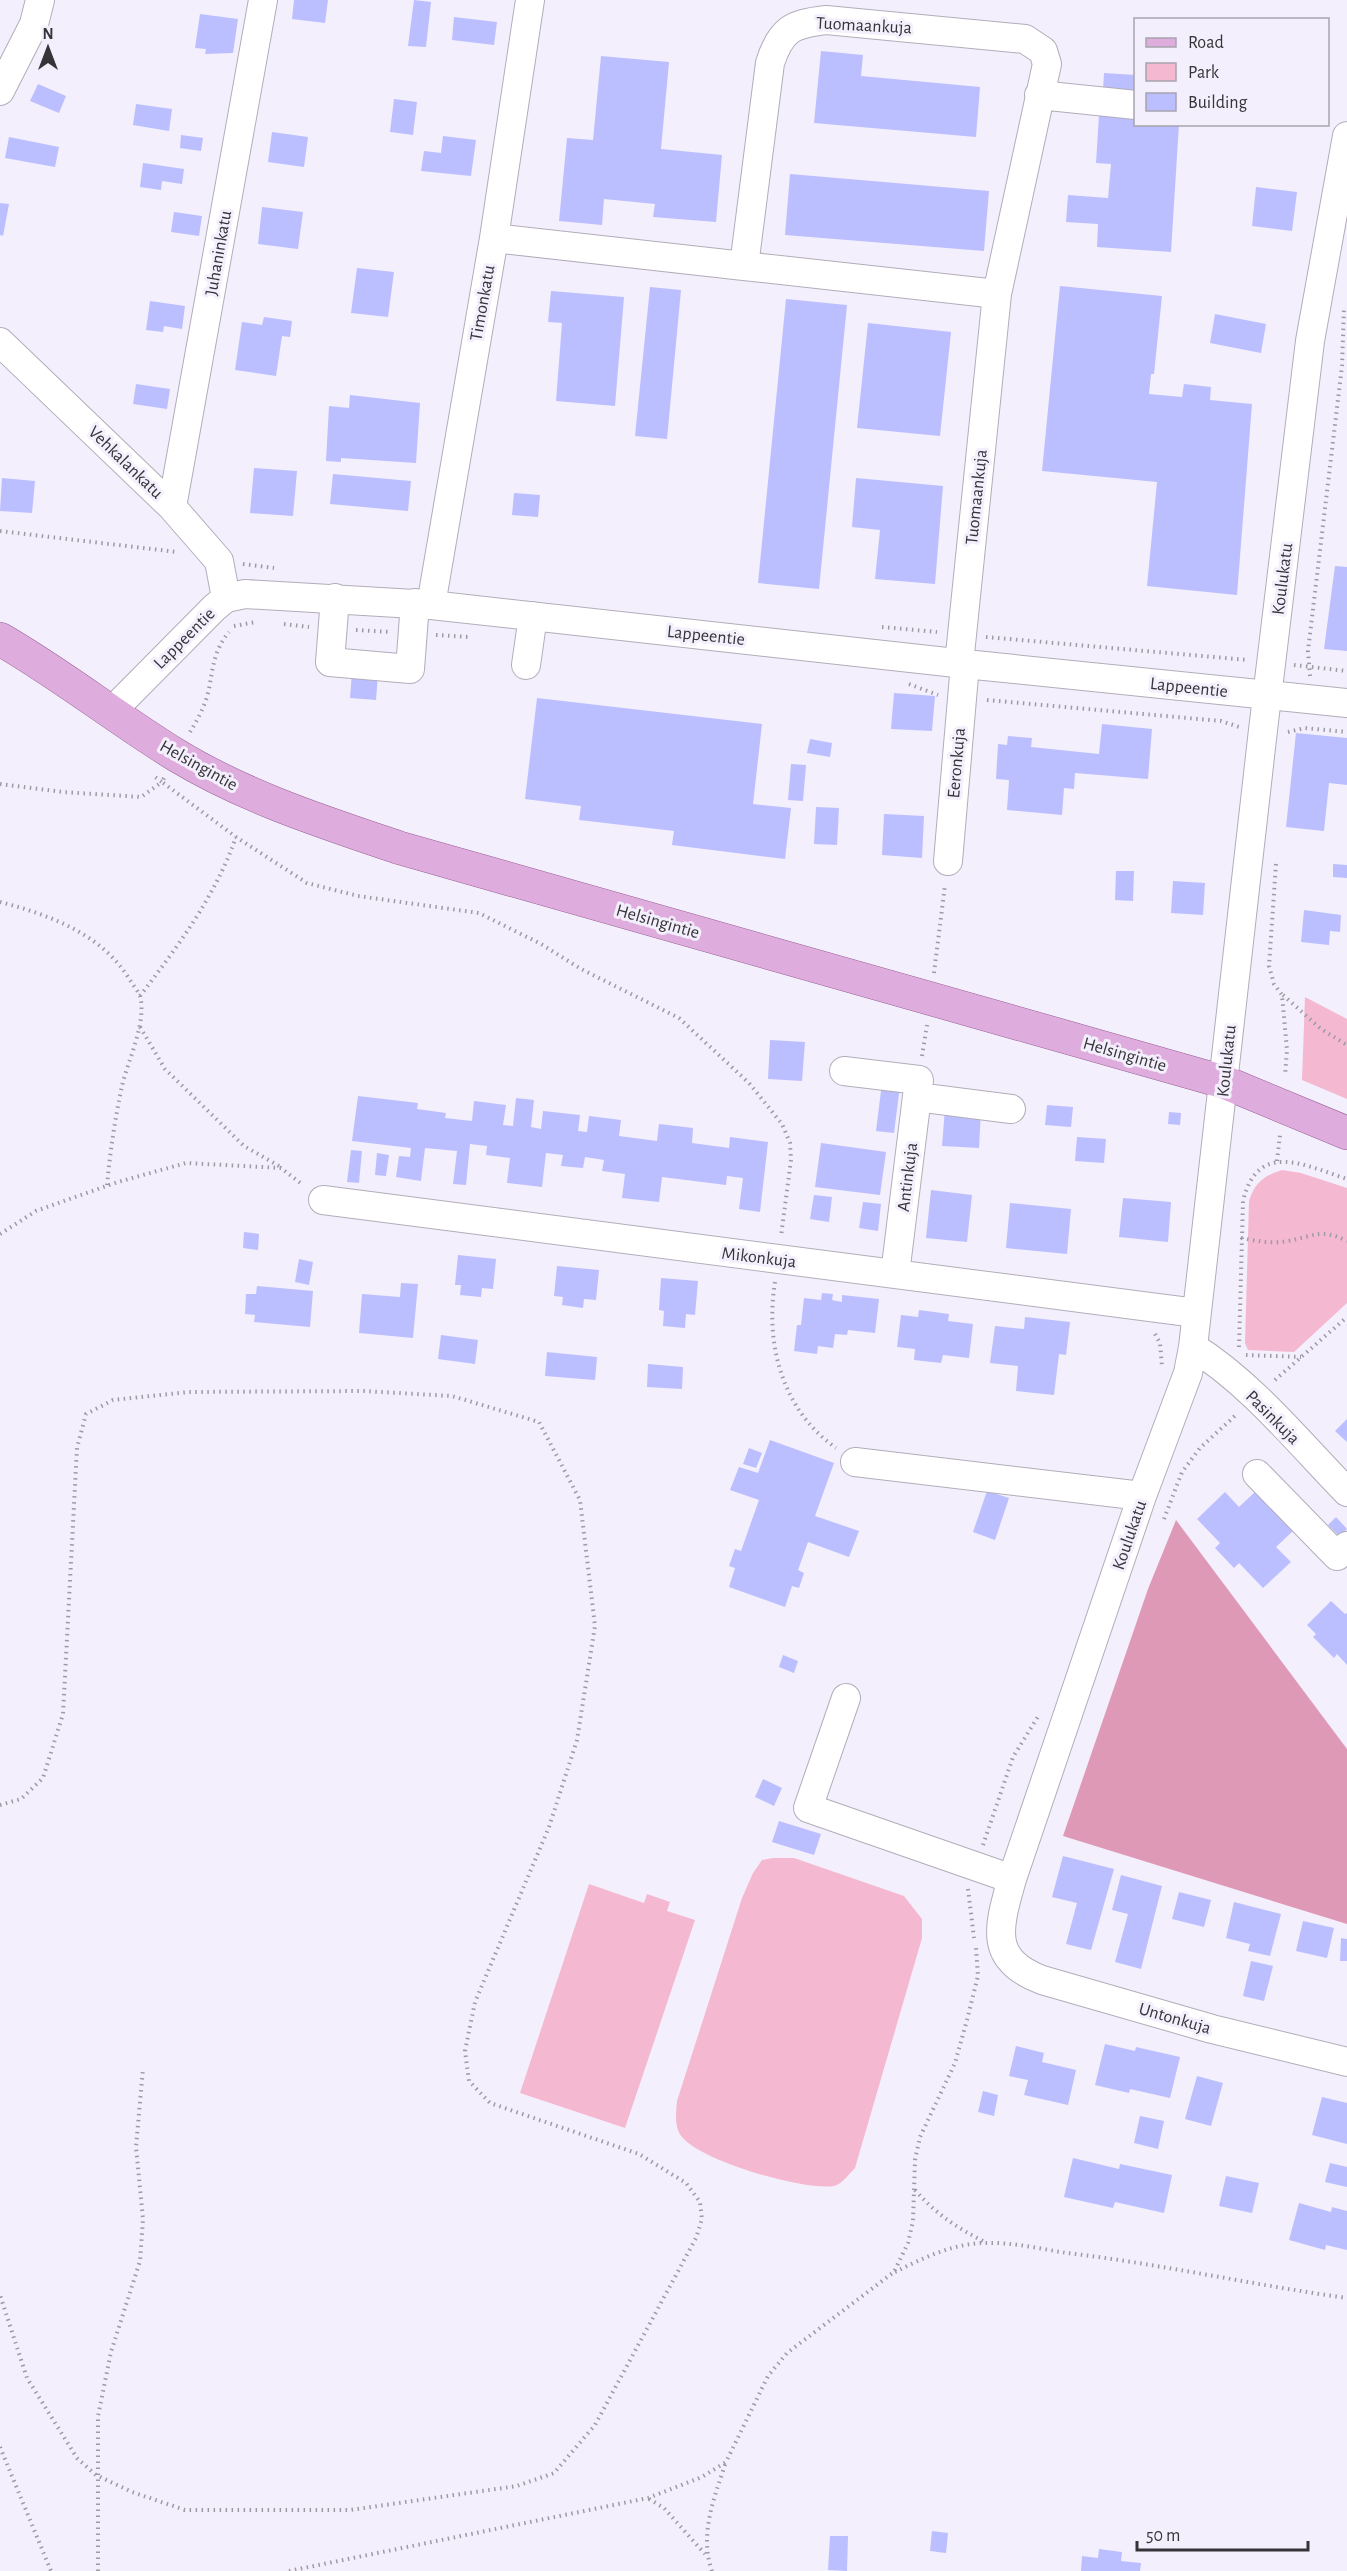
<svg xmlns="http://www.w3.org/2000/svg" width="1347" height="2571" viewBox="0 0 1347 2571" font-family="'Alegreya Sans',sans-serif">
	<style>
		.green { fill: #f4b9d1 }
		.forest { fill: #de99b7 }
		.building { fill: #bbbfff }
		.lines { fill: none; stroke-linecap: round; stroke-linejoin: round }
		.minor-casing { stroke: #b2adb9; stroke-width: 30 }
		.major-casing { stroke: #966095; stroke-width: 34 }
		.path { stroke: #9e9aa4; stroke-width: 4; stroke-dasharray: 1.5 4.5; stroke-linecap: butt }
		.minor { stroke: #fff; stroke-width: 28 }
		.major { stroke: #dfaddd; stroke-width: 33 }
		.labels { text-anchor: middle; stroke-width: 6; stroke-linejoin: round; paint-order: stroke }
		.street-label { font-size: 18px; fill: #363439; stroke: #f4effc }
	</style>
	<rect width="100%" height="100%" fill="#f4effc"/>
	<!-- green -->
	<path class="green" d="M1305,997L1347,1019V1099L1302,1080Z
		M1282,1170L1301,1173L1347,1188V1303L1294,1352L1248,1350L1245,1343L1249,1201C1255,1182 1264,1176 1282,1170Z
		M773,1858H794L904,1896L922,1919V1938L855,2168C849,2174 842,2184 834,2186C804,2191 701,2161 682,2137C674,2127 676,2114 677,2101L742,1898L753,1873L762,1860Z
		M589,1884L644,1903L647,1894L670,1902L667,1911L695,1920L625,2128L520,2093Z"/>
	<!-- forest -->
	<path class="forest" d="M1176,1520L1347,1749V1924L1063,1836L1148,1589Z"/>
	<!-- building -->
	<path class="building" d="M294,0H328L325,23L292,19Z
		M414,0L431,2L426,47L408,46Z
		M200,14L238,19L233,53L205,54L206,49L195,48Z
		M454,17L497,22L494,45L452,40Z
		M821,51L863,55L861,76L980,87L976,137L814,123Z
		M601,56L669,62L661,149L722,155L716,222L653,217L655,204L604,199L602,225L559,221L567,138L593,140Z
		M1104,73L1136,75V92L1103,90Z
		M38,84L66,96L59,113L30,101Z
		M394,99L417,102L413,135L390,132Z
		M136,104L172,109L169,131L133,125Z
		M1099,115L1136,117V124H1179L1171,252L1097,247L1098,224L1066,222L1068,195L1108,198L1111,164L1096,163Z
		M272,132L308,137L304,167L268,162Z
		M181,135L203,138L201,151L180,148Z
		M443,136L476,140L471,176L421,171L424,151L441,153Z
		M9,137L59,147L55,167L5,158Z
		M143,163L184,169L182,184L162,181L161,190L140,187Z
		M790,174L989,191L984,251L785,235Z
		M1256,187L1297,192L1292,231L1252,226Z
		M0,203L9,204L3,236L0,235Z
		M262,207L303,212L298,249L258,244Z
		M174,212L202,216L199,236L171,232Z
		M357,268L394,272L388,317L351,313Z
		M1060,286L1162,296L1154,374H1151L1149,394L1182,397L1184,384L1211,387L1210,400L1252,404L1237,595L1147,586L1157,482L1042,471Z
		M650,287L681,290L667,439L635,436Z
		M551,291L624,297L615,406L556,401L562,323L548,322Z
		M786,299L847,305L819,589L758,583Z
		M150,301L185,306L182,329L164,326L163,332L146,330Z
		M1215,314L1266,324L1261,353L1210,343Z
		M264,317L292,321L290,337L282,336L276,376L235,370L242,322L262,325Z
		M868,323L951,332L940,436L857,428Z
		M136,384L170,389L167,409L133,404Z
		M350,395L420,403L416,463L341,458V462L326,461L329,406L349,408Z
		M254,468L297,471L293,516L250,513Z
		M333,474L411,481L408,511L330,504Z
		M2,478L35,481L32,513L0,511Z
		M856,478L943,486L935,584L875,579L880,530L852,527Z
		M514,493L540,495L538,517L512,515Z
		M1335,566L1347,567V651L1324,649Z
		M352,672L378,674L376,700L350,698Z
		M894,693L935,696L932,731L891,729Z
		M537,698L762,724L753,804L791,808L785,859L672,845L674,831L579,820L581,806L525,799Z
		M1102,724L1152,729L1148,779L1075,773L1074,789L1064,788L1062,815L1007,810L1009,780L996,779L998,744L1007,745L1008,736L1032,738L1031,747L1099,754Z
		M1296,733L1347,738V785L1329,783L1324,831L1286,827Z
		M810,739L832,743L830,757L807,753Z
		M791,764L806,765L803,801L788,800Z
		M816,807L839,808L837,845L814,844Z
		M884,814L924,816L922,858L882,855Z
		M1333,864L1347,865V878L1333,877Z
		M1116,871H1134L1133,901L1115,900Z
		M1173,881L1205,883L1203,915L1171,913Z
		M1304,910L1341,915L1340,932L1330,931L1329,945L1301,942Z
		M770,1040L805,1042L802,1081L768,1079Z
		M882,1083L900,1086L894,1133L876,1131Z
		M358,1096L418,1103L417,1109L446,1113L445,1118L472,1121L474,1101L506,1105L503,1125L513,1126L516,1098L534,1100L531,1127L541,1129L543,1111L580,1115L578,1131L587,1132L589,1116L621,1120L619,1136L657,1141L659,1124L693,1128L692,1143L729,1148L730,1137L768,1142L760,1212L739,1209L743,1178L727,1176L726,1185L662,1177L659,1202L622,1198L625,1174L602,1171L604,1160L585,1157L583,1168L561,1166L563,1155L546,1153L542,1187L507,1183L510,1158L486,1155L487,1146L470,1144L466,1185L453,1184L457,1151L425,1148L421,1181L396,1177L399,1156L410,1157L411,1148L352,1141Z
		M1047,1105L1073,1107L1071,1127L1045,1125Z
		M945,1108L981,1110L979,1148L942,1146Z
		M1169,1112L1181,1113L1180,1125L1168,1124Z
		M1077,1137L1106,1139L1104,1163L1075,1161Z
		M821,1143L886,1152L880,1195L815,1187Z
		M351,1150L362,1151L359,1183L347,1182Z
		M377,1153L389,1155L386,1176L375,1175Z
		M931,1190L972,1195L967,1242L926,1238Z
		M814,1195L832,1197L829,1222L810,1219Z
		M1123,1198L1171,1202L1168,1242L1119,1237Z
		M863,1202L881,1204L878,1231L859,1228Z
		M1010,1203L1071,1209L1067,1254L1006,1248Z
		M244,1232L259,1234L258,1250L243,1248Z
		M458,1255L496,1259L493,1289L482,1288L481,1297L460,1295L461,1285H455Z
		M299,1259L313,1262L309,1285L295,1282Z
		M557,1266L599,1270L596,1300L584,1299L583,1308L562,1305L563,1297L554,1296Z
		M661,1278L698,1281L695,1315L686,1314L685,1328L663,1326L664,1311L659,1310Z
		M401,1283L418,1284L413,1338L359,1333L362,1294L400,1297Z
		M257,1286L313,1291L310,1327L254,1322L255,1315L245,1314L246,1294H256Z
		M822,1293L833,1294L832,1300L842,1302V1295L879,1299L875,1333L848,1330L847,1335L835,1334L833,1348L818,1346L817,1354L794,1351L797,1325H801L804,1298L821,1300Z
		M919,1310L949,1314L948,1321L973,1324L969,1358L943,1355L941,1363L914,1360L915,1349L897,1347L901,1315L918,1317Z
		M1025,1317L1070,1322L1066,1355L1059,1354L1054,1395L1016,1391L1018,1366L990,1363L995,1326L1024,1329Z
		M441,1335L478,1340L475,1364L438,1359Z
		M547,1352L597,1357L595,1380L545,1376Z
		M648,1364L683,1367L682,1389L647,1387Z
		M1347,1419V1442L1335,1431Z
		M770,1440L834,1463L815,1516L859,1531L849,1557L808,1542L798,1570L804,1573L799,1588L792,1586L785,1607L729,1587L735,1568L729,1566L735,1549L741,1551L759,1500L730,1490L739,1467L758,1473Z
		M749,1448L762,1453L756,1468L743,1464Z
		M987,1491L1009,1498L995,1540L973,1532Z
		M1256,1491L1294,1530L1276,1547L1291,1562L1263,1588L1239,1563L1234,1568L1215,1548L1220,1543L1197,1519L1225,1492L1239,1507Z
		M1336,1517L1347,1529L1340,1537L1328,1525Z
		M1331,1601L1345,1614L1347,1613V1665L1337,1654L1334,1658L1313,1637L1316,1634L1307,1625Z
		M783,1655L798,1661L794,1673L779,1667Z
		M763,1779L782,1788L774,1806L755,1797Z
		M779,1821L821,1834L814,1855L772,1842Z
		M1063,1856L1114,1869L1091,1950L1066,1944L1077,1903L1052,1897Z
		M1121,1875L1162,1886L1141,1969L1115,1962L1128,1914L1112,1910Z
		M1179,1892L1211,1900L1204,1927L1172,1919Z
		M1234,1902L1281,1914L1270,1956L1248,1951L1250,1944L1226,1938Z
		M1303,1921L1334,1928L1327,1958L1296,1951Z
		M1341,1938L1347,1939V1961H1340Z
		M1251,1961L1273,1966L1264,2001L1243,1996Z
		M1105,2044L1135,2051L1136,2047L1180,2057L1170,2098L1130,2089L1129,2093L1095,2085Z
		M1016,2046L1044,2053L1042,2062L1076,2070L1068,2105L1024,2095L1028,2080L1009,2076Z
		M1197,2076L1223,2083L1211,2126L1185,2119Z
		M983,2091L998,2095L994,2116L978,2112Z
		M1322,2097L1347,2103V2144L1312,2135Z
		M1140,2116L1164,2121L1158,2149L1134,2143Z
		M1073,2158L1119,2169L1120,2164L1172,2175L1164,2213L1115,2202L1113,2208L1064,2197Z
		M1330,2163L1347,2167V2187L1325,2182Z
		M1226,2176L1259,2183L1252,2213L1219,2206Z
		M1299,2203L1331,2212L1332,2207L1347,2211V2250L1326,2245L1325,2250L1289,2240Z
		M932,2531L948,2533L946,2553L930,2551Z
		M830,2536H848L847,2571L828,2570Z
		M1099,2549L1122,2552L1121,2561L1141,2563L1140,2571H1081L1082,2556L1098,2558Z"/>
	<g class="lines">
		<!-- minor casing -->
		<g class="minor-casing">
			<path id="minor" d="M0,91L34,24L40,0
				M1039,95L1136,105
				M1347,136L1310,341L1263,730L1193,1347L1188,1373L1142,1496L1012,1879C999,1926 987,1959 1042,1980L1212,2029L1347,2062
				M494,238L744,266
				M0,342L172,507L219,561L226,598
				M172,507L263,0
				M335,598L330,662L410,669L415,603
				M431,605L494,238L530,0
				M959,664L997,294L1047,64L1043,51L1025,39L826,20C792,24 781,29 770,63L744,266L997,294
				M526,665L533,616
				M111,712L214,608L226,598L245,594L431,605L965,664L1347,703
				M948,861L965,664
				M844,1071L919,1080L895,1274
				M917,1097L1011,1109
				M323,1200L1196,1313
				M1193,1347C1252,1384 1299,1443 1347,1492
				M855,1462L1142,1496
				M1257,1474L1337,1556L1347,1546
				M846,1698L808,1808L1012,1879"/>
		</g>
		<!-- major casing -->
		<g class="major-casing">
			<path id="major" d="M0,639C61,674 116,718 176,755C245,797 323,822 400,848L1224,1082L1347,1133"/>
		</g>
		<!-- path -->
		<path class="path" d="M0,531L177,552
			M243,564L274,568
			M284,624L309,627
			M234,626L256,622
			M882,627L937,632
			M356,630L390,632
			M436,635L469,637
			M986,637L1248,660
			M1294,665L1347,671
			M1310,676L1308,651L1342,366L1344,308
			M909,684L938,695
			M987,700L1221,721L1239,727
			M190,732C198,719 206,704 209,689C213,667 214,650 229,632
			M1288,732L1305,728L1347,732
			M164,778L162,782L236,837L307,883L358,896L479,913L541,944L581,969L679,1018L749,1083L782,1124L790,1143L791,1160L781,1236
			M0,784L63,792L141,797L162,782L155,777
			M1276,864L1269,966L1274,984L1282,995L1287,1050L1285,1076
			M0,902C50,915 102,934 130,980C133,985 138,991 140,996C147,1022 128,1060 122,1086C115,1119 110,1152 107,1186
			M934,973L945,885
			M1283,995L1321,1029L1347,1045
			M140,996C178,946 215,897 236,837
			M140,1027L165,1069L244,1146L279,1166
			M922,1056L927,1025
			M1277,1161L1280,1135
			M0,1234L36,1211L118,1182L186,1163L281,1168L303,1185
			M1241,1238C1257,1241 1272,1244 1288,1241C1314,1236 1321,1228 1347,1241
			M775,1282C765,1344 782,1410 836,1448
			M1155,1334L1160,1343L1162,1367
			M1239,1347L1243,1201C1258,1140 1304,1165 1347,1179
			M1246,1355L1301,1357
			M1275,1380L1347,1317
			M1164,1519L1182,1472L1200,1448L1237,1414
			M0,1805L21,1799L43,1778L63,1714L77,1448L86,1414L113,1400L189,1392L363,1391L452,1396L539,1422L580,1500L595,1626L577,1740L549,1827L475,2002L465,2051L469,2081L490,2103L639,2154L686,2183L700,2202L702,2219L696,2238L595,2425L554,2473L517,2486L350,2510H185L132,2492L96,2475L77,2458L27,2378L0,2295
			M983,1845L1013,1757L1039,1715
			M968,1889L974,1938
			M915,2190C936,2214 957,2228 985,2242
			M895,2272C923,2258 954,2243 986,2243C1012,2242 1041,2249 1067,2253C1161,2264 1253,2285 1347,2298
			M0,2447L51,2571
			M649,2499L664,2508L705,2554
			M98,2571V2416L111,2352L140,2261L143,2219L136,2147L143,2068
			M289,2571L648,2498L702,2477L726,2462L768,2376L787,2353L894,2272L908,2243L913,2221L915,2160L920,2137L955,2063L967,2020L978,1976L976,1948
			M712,2571C699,2535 714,2498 726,2462"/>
		<!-- minor -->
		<use href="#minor" class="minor"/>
		<!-- major -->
		<use href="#major" class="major"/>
	</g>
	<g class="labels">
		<!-- street labels -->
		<g class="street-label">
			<text transform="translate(864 25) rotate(3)" y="6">Tuomaankuja</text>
			<text transform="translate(218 253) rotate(-80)" y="6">Juhaninkatu</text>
			<text transform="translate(482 303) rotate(-80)" y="6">Timonkatu</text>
			<text transform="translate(126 462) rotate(44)" y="6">Vehkalankatu</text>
			<text transform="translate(976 497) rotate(-84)" y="6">Tuomaankuja</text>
			<text transform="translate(1282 579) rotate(-83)" y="6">Koulukatu</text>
			<text transform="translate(706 635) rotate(6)" y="6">Lappeentie</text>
			<text transform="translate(184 638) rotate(-45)" y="6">Lappeentie</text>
			<text transform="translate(1189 687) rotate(6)" y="6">Lappeentie</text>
			<text transform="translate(956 763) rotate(-85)" y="6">Eeronkuja</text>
			<text transform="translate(199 765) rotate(29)" y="6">Helsingintie</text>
			<text transform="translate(658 921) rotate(16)" y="6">Helsingintie</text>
			<text transform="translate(1125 1054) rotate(16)" y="6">Helsingintie</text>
			<text transform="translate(1226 1061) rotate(-84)" y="6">Koulukatu</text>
			<text transform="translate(907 1177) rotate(-83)" y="6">Antinkuja</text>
			<text transform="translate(759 1257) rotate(7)" y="6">Mikonkuja</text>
			<text transform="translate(1273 1417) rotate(45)" y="6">Pasinkuja</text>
			<text transform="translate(1129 1535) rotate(-71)" y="6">Koulukatu</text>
			<text transform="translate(1175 2018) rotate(16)" y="6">Untonkuja</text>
		</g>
	</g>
	<!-- legend -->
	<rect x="1134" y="18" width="195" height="108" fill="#f4effc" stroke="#a8a4ae" stroke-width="1.5"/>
	<rect x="1146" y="38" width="30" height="9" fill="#dfaddd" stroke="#a8a4ae" stroke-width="1.5"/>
	<text x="1188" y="48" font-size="18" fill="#363439">Road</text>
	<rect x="1146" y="63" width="30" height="18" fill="#f4b9d1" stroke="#a8a4ae" stroke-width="1.5"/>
	<text x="1188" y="78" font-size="18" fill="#363439">Park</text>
	<rect x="1146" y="93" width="30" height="18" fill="#bbbfff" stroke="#a8a4ae" stroke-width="1.5"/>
	<text x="1188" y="108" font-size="18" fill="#363439">Building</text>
	<!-- north arrow -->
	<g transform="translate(48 48)" stroke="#f4effc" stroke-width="4.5" paint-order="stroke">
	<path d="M0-4.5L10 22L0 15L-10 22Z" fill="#363439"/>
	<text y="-9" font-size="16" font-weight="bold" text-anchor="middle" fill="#363439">N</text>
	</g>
	<!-- scale -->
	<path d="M1137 2541v9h171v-9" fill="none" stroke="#363439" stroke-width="3"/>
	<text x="1146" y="2541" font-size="18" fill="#363439" stroke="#f4effc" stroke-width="4.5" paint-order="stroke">50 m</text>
</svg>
